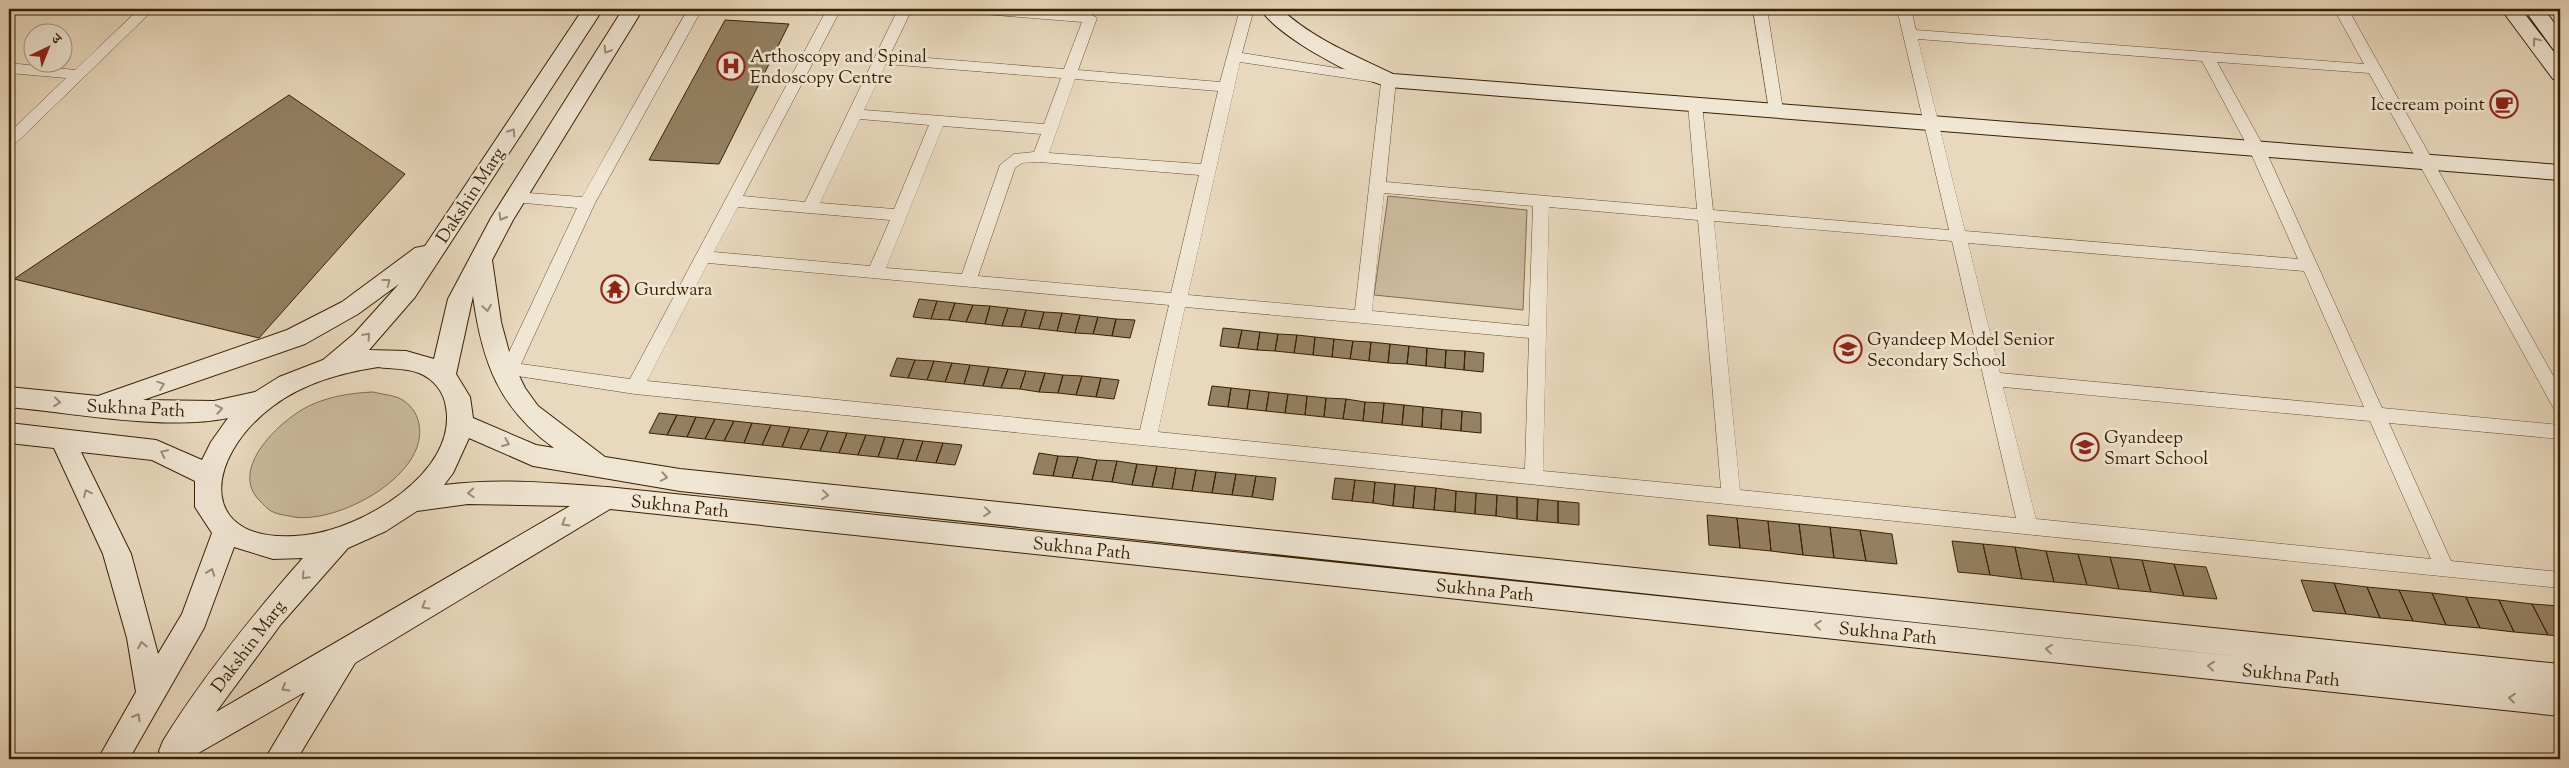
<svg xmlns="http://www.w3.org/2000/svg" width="2569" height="768" viewBox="0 0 2569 768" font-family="'Sorts Mill Goudy','Noto Serif Devanagari',serif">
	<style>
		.green { fill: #cab99d; stroke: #816c4e }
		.building { fill: #948062; stroke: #382000 }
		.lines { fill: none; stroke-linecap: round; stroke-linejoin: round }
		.street-casing { stroke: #644e2f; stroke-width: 1 }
		.secondary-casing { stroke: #382000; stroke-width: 2 }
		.street { fill: #f0e6d4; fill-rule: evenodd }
		.secondary { fill: #f0e6d4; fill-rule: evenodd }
		.oneway { stroke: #9d8d75 }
		.labels { text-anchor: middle; stroke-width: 5; stroke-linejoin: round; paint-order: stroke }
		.poi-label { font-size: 18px; fill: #382000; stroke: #f0e6d4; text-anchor: start }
		.street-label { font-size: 18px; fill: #382000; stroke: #f0e6d4 }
	</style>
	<rect width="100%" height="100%" fill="#e8d8bd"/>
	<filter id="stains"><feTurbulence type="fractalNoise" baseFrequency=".004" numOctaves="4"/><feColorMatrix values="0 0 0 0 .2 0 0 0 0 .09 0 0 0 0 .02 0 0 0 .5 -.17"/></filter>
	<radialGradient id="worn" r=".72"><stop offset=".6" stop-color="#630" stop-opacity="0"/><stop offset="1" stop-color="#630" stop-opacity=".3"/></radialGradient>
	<!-- green -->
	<path class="green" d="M1388,196L1527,210L1523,310L1374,295Z
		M373,392C381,394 391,395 399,398C407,402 414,409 417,417C438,472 334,528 289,516C284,515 276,514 271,511C267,509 263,504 260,501C227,469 282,418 311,405C331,396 351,393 373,392Z"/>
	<!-- building -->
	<path class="building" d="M725,20L789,24L719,164L649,160Z
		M289,95L405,174L259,338L14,279Z
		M919,299L937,301L931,319L913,317Z
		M937,301L955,303L949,320L931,319Z
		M955,303L973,305L966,322L949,320Z
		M973,305L990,306L985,324L966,322Z
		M990,306L1008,308L1002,326L985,324Z
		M1008,308L1026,310L1021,327L1002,326Z
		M1026,310L1044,312L1039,329L1021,327Z
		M1044,312L1062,313L1057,331L1039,329Z
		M1062,313L1080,315L1075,333L1057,331Z
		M1080,315L1098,317L1093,334L1075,333Z
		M1098,317L1116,319L1112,336L1093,334Z
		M1116,319L1135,320L1130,338L1112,336Z
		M1223,328L1242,330L1238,348L1220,346Z
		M1242,330L1260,332L1257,350L1238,348Z
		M1260,332L1278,334L1275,351L1257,350Z
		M1278,334L1297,335L1294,353L1275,351Z
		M1297,335L1315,337L1313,355L1294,353Z
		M1315,337L1334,339L1332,357L1313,355Z
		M1334,339L1353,341L1350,359L1332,357Z
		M1353,341L1371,342L1369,361L1350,359Z
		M1371,342L1390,344L1388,363L1369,361Z
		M1390,344L1409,346L1407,364L1388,363Z
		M1409,346L1427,348L1426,366L1407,364Z
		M1427,348L1446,350L1445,368L1426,366Z
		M1446,350L1465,351L1464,370L1445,368Z
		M1465,351L1484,353L1483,372L1464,370Z
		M897,358L915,360L908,378L890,376Z
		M915,360L934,361L927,380L908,378Z
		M934,361L952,363L945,382L927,380Z
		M952,363L970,365L964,384L945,382Z
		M970,365L989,367L983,386L964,384Z
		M989,367L1008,369L1001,388L983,386Z
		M1008,369L1026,371L1020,389L1001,388Z
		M1026,371L1045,373L1039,392L1020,389Z
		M1045,373L1063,375L1058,393L1039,392Z
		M1063,375L1082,376L1076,395L1058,393Z
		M1082,376L1101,378L1096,397L1076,395Z
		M1101,378L1119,380L1114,399L1096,397Z
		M1212,386L1231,388L1228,407L1208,405Z
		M1231,388L1250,390L1247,409L1228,407Z
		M1250,390L1269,392L1266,411L1247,409Z
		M1269,392L1288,394L1285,413L1266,411Z
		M1288,394L1307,396L1305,415L1285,413Z
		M1307,396L1326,398L1324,417L1305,415Z
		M1326,398L1346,399L1343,419L1324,417Z
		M1346,399L1365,402L1363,421L1343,419Z
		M1365,402L1384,403L1382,423L1363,421Z
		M1384,403L1404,405L1402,425L1382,423Z
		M1404,405L1423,407L1422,427L1402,425Z
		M1423,407L1442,409L1441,429L1422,427Z
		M1442,409L1462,411L1461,431L1441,429Z
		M1462,411L1481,413V433L1461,431Z
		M659,413L677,415L667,435L649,433Z
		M677,415L696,417L687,437L667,435Z
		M696,417L715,419L705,439L687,437Z
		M715,419L734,421L724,441L705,439Z
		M734,421L752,423L744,443L724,441Z
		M752,423L771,425L762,445L744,443Z
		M771,425L790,427L782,447L762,445Z
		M790,427L809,429L800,449L782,447Z
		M809,429L828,431L820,451L800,449Z
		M828,431L847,433L839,453L820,451Z
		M847,433L866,435L858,455L839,453Z
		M866,435L885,437L878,457L858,455Z
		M885,437L904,439L897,459L878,457Z
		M904,439L923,441L916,461L897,459Z
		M923,441L943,443L936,463L916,461Z
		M943,443L962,445L955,465L936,463Z
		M1039,453L1058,456L1053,476L1033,474Z
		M1058,456L1078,457L1072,478L1053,476Z
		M1078,457L1097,460L1092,480L1072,478Z
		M1097,460L1117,461L1112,482L1092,480Z
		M1117,461L1137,464L1132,485L1112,482Z
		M1137,464L1157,466L1152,487L1132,485Z
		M1157,466L1176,468L1172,489L1152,487Z
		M1176,468L1196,470L1192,491L1172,489Z
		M1196,470L1216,472L1212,493L1192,491Z
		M1216,472L1236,474L1232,495L1212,493Z
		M1236,474L1256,476L1252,497L1232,495Z
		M1256,476L1276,478L1273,500L1252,497Z
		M1335,478L1355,480L1352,501L1332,499Z
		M1355,480L1375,482L1373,503L1352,501Z
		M1375,482L1395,484L1393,506L1373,503Z
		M1395,484L1415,486L1413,508L1393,506Z
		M1415,486L1436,488L1434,510L1413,508Z
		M1436,488L1456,491L1455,512L1434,510Z
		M1456,491L1476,493L1475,514L1455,512Z
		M1476,493L1497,495L1496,516L1475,514Z
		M1497,495L1517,497V519L1496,516Z
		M1517,497L1538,499L1537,521L1517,519Z
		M1538,499L1558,501V523L1537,521Z
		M1558,501L1579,503V525L1558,523Z
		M1707,515L1737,518L1740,548L1709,545Z
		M1737,518L1768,521L1771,551L1740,548Z
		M1768,521L1799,524L1803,555L1771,551Z
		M1799,524L1830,527L1834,558L1803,555Z
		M1830,527L1860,530L1866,561L1834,558Z
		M1860,530L1892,534L1897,564L1866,561Z
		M1952,541L1983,544L1990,575L1958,572Z
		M1983,544L2015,547L2022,579L1990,575Z
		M2015,547L2046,551L2054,582L2022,579Z
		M2046,551L2078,554L2087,585L2054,582Z
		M2078,554L2110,557L2119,589L2087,585Z
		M2110,557L2142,560L2151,592L2119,589Z
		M2142,560L2174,564L2184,596L2151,592Z
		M2174,564L2206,567L2217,599L2184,596Z
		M2301,580L2334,583L2346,614L2313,611Z
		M2334,583L2367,587L2380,618L2346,614Z
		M2367,587L2399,590L2413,621L2380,618Z
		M2399,590L2432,593L2446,625L2413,621Z
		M2432,593L2466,597L2480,628L2446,625Z
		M2466,597L2499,600L2514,632L2480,628Z
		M2499,600L2532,604L2548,635L2514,632Z
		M2532,604L2560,606V636L2548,635Z"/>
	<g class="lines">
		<!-- street casing -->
		<g class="street-casing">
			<path id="street" d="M139,9H154L14,145L9,146V133L66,78L9,73V63L75,70Z
				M688,9H702L595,203L521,364L630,379L827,9H841L743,196L805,202L898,9H912L890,55L1064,69L1082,22L970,13L963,9H1023L1090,14L1097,18L1078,70L1220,82L1240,9H1254L1242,53L1394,77L1396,80L1386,182L1697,209L1688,104L1695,99L1702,104L1713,210L1949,230L1897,9H1911L1916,30L2364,64L2334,9H2348L2560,388V411L2554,409L2369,73L2217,62L2265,149L2382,408L2560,425V439L2389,423L2451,561L2560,572V588L635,394L504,374L501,369L577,208L515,202L509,201L507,197L509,193L515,192L582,197ZM1918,39L2202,61L2249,149L2298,259L1965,231ZM1240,62L1381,83L1355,310L1188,295ZM886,64L1061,78L1044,124L864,110ZM1075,79L1218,91L1201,164L1049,153ZM860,119L929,125L894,209L820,203ZM943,126L1041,134L1034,152L1014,154L1000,165L962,274L886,268ZM1040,162L1199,175L1171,293L978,276L1015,168L1022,163ZM1384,193L1533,206L1529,326L1372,311ZM738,207L890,220L870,266L714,252ZM1549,207L1698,220L1721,488L1543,471ZM1714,221L1952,241L2016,518L1740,490ZM1968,243L2304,271L2364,407L2000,373ZM708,263L1169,305L1140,430L647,381ZM1185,307L1529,338L1525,469L1158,432ZM2003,387L2370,421L2431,559L2036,519Z
				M1753,9H1767L1783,110L1776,115L1769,110Z"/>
		</g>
		<!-- secondary casing -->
		<g class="secondary-casing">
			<path id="secondary" d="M583,9H603L415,297L369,350L406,351L434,359L448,299L491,218L623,9H643L513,220L492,260L501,322L511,359L525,388L538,406L605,457L680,469L2560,664V716L610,509L355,663L297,759H265L305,692L188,759H163L159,751L163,741C204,675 252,616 303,558L273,559L234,547L204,628L129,759H98L136,692L127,638L103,554L54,448L9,443V423L156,440L202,460L211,442L228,418C166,431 74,413 9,407V387L98,396L287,330L342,302L415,248L425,246ZM399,284L354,334L323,360L279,377L255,392L214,401L143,400L305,344L358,314ZM473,296C482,362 499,408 554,448L536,445L473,418L470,397L456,374ZM378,367C391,369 406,368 419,373C434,379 444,392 446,407C458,473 361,529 306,535C196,548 202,459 273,406C304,383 340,373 378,367ZM469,438L533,466L680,491L2244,657L607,487C553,483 498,478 444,485L453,473ZM81,452L152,460L195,481V507L212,533L182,614L158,654L131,554ZM468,504L570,506L216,712L281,624L348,548L386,531L417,511Z
				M1260,9H1281C1313,39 1354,55 1393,74L2560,165V180L1389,87C1355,78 1280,38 1260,9Z
				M2501,9H2521L2560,60V81L2553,79Z
				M2524,9H2544L2560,31V51L2553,49Z"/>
		</g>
		<!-- street -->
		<use href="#street" class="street"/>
		<!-- secondary -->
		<use href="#secondary" class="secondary"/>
	</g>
	<!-- one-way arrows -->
	<defs><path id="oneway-chevron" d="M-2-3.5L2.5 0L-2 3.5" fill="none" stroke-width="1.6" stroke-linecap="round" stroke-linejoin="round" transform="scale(1.25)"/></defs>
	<g class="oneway">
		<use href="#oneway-chevron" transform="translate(2536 41) rotate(-127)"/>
		<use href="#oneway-chevron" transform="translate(607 50) rotate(122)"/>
		<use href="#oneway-chevron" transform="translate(512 132) rotate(-57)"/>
		<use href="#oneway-chevron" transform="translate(502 217) rotate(120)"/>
		<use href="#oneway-chevron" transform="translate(387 282) rotate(-37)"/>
		<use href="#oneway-chevron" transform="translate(487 308) rotate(81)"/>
		<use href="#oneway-chevron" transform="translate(367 336) rotate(-48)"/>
		<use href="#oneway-chevron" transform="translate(161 385) rotate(-19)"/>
		<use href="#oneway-chevron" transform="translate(57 402) rotate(6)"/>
		<use href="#oneway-chevron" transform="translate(219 409) rotate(-10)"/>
		<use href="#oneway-chevron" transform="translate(506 443) rotate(23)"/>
		<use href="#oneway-chevron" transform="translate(164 453) rotate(-154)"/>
		<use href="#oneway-chevron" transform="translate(664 477) rotate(10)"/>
		<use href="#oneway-chevron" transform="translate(87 493) rotate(-115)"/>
		<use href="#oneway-chevron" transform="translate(471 493) rotate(177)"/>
		<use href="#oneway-chevron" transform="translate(825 495) rotate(6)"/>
		<use href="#oneway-chevron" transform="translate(987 512) rotate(6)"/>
		<use href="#oneway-chevron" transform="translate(565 523) rotate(149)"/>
		<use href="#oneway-chevron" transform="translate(211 572) rotate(-70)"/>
		<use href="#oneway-chevron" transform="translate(305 576) rotate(133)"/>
		<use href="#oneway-chevron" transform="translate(425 606) rotate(149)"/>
		<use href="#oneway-chevron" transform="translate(1818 625) rotate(-174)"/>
		<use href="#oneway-chevron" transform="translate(142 645) rotate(-101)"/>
		<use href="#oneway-chevron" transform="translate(2049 649) rotate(-174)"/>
		<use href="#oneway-chevron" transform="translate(2211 666) rotate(-174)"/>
		<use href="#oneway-chevron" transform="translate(285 688) rotate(150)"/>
		<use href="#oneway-chevron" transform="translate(2512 698) rotate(-174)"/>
		<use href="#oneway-chevron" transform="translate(137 717) rotate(-60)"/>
	</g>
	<!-- icons -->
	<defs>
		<g id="hospital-ring" transform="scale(1.4375)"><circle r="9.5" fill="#f0e6d4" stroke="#8f2418" stroke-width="1.5"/><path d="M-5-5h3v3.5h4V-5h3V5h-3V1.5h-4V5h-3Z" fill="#8f2418"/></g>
		<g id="cafe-ring" transform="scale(1.4375)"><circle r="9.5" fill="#f0e6d4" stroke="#8f2418" stroke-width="1.5"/><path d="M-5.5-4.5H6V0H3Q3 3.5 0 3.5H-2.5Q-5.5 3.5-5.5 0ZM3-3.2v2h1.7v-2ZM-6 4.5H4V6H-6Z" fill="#8f2418"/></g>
		<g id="temple-ring" transform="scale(1.4375)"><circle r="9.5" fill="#f0e6d4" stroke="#8f2418" stroke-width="1.5"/><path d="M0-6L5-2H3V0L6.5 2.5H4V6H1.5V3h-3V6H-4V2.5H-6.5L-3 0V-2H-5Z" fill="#8f2418"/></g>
		<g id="school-ring" transform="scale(1.4375)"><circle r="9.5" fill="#f0e6d4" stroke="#8f2418" stroke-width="1.5"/><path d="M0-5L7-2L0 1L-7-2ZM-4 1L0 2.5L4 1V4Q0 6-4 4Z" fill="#8f2418"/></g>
	</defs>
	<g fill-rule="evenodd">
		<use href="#hospital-ring" x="731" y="66"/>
		<use href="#cafe-ring" x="2504" y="104"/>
		<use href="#temple-ring" x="615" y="289"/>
		<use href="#school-ring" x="1848" y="349"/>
		<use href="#school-ring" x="2085" y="447"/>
	</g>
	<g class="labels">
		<!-- poi labels -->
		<g class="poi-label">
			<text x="750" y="62">Arthoscopy and Spinal<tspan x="750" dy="21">Endoscopy Centre</tspan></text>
			<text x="2485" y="110" text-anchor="end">Icecream point</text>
			<text x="634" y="295">Gurdwara</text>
			<text x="1867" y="345">Gyandeep Model Senior<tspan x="1867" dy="21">Secondary School</tspan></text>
			<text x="2104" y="443">Gyandeep<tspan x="2104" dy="21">Smart School</tspan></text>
		</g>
		<!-- street labels -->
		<g class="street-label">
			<text transform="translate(470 195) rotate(-57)" y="6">Dakshin Marg</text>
			<text transform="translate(136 408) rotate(3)" y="6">Sukhna Path</text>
			<text transform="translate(680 506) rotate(6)" y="6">Sukhna Path</text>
			<text transform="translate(1082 548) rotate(6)" y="6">Sukhna Path</text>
			<text transform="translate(1485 590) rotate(6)" y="6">Sukhna Path</text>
			<text transform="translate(1888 633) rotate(6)" y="6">Sukhna Path</text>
			<text transform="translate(248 646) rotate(-53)" y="6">Dakshin Marg</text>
			<text transform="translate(2291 675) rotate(6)" y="6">Sukhna Path</text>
		</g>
	</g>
	<!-- margin -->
	<rect width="2569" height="768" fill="none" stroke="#e8d8bd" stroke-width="30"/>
	<rect x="10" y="10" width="2549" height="748" fill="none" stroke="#382000" stroke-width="2.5"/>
	<rect x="15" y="15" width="2539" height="738" fill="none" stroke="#382000"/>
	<!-- north arrow -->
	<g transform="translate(48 48) rotate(43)"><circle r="24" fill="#f0e6d4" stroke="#a6977f"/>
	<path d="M0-4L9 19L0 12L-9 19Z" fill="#8f2418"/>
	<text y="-8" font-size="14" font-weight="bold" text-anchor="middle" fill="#382000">उ</text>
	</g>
	<rect width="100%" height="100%" filter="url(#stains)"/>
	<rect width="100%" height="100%" fill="url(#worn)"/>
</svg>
